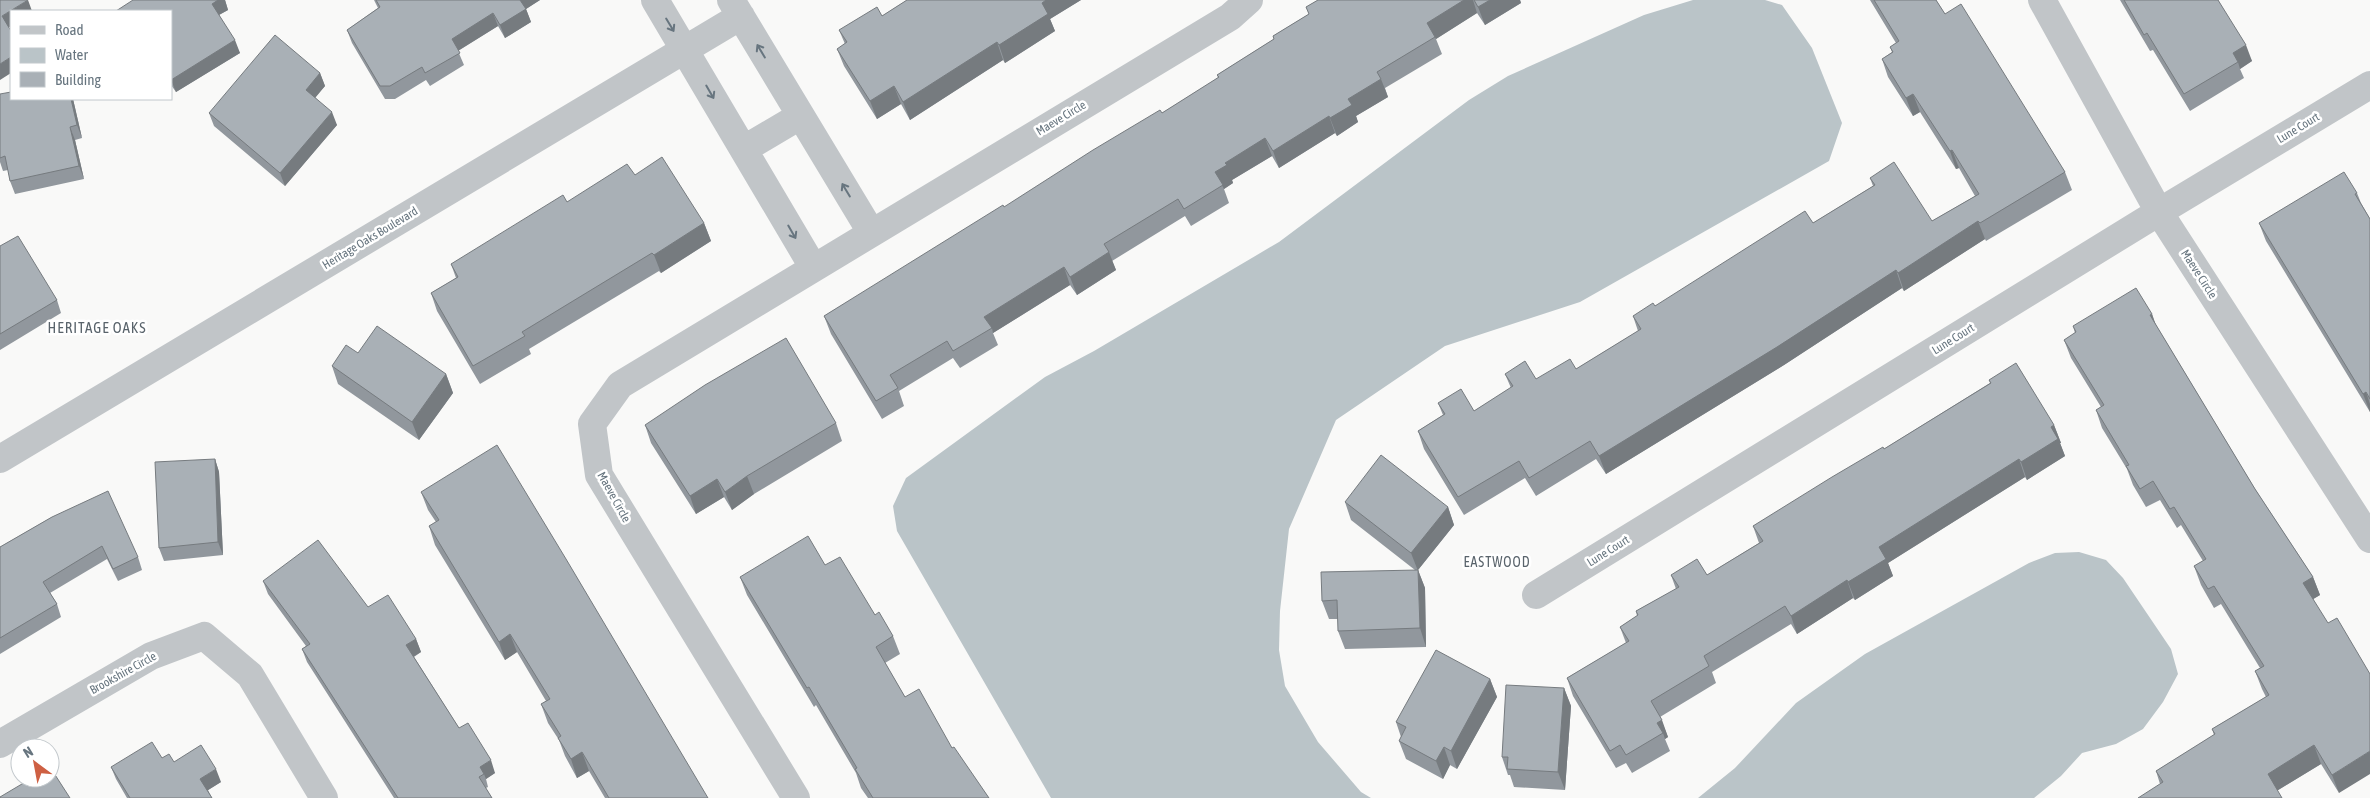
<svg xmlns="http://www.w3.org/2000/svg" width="2370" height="798" viewBox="0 0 2370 798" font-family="'Asap Condensed',sans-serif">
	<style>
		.water { fill: #bac4c8 }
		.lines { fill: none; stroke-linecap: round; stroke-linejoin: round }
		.minor { stroke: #c1c5c8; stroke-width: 28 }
		.wall { fill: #91979d }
		.shaded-wall { fill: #767b7f }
		.building { fill: #a9b0b6; stroke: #767b7f }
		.oneway { stroke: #67757f }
		.labels { text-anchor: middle; stroke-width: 5; stroke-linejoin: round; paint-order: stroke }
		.street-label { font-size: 12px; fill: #67757f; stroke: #fff }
		.neighbourhood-label { font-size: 14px; letter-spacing: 1px; fill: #59636b; stroke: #fff }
		.quarter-label { font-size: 15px; letter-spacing: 1px; fill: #59636b; stroke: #fff }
	</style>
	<rect width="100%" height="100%" fill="#f9f9f8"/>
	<!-- water -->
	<path class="water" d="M1693,0H1765L1782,5L1812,48L1842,123L1829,161L1580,302L1445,346L1336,420L1289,529L1280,611L1279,650L1285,686L1318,742L1361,792L1371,798H1051L897,531L893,506L906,478L1045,377L1094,351L1279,242L1469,100L1508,76L1644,15Z
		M2079,552L2106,560L2123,578L2171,649L2178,674L2163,702L2143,729L2116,744L2082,753L2061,776L2034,798H1698L1735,768L1796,703L1865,654L2029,563L2055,553Z"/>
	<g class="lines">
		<!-- minor -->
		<path class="minor" d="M655,0L813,267
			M731,0L871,232
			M2042,0L2159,212L2370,539
			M744,149L800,116
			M0,459L741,16
			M1536,595L2159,212L2370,85
			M0,744L151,656L204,636L250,675L324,798
			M796,798L599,475L592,424L620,385L1230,17L1249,0"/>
	</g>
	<!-- wall -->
	<path class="wall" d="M133,0H225L228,10L219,15L240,53L176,92L171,85V11Z
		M374,0H540L526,9L531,22L505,38L498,26L458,51L464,65L430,86L426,80L395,99H385L352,43L347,30L378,8Z
		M907,0H1081L1050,19L1055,31L1005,63L1003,60L910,120L901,104L877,119L844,66L837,49L845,44L839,30L882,16Z
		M1318,0H1520L1521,3L1485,25L1477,13L1436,39L1442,54L1385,88L1388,97L1356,116L1358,122L1337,136L1335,133L1279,168L1272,156L1232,180L1233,183L1224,189L1229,203L1191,226L1185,216L1112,261L1116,270L1077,295L1070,285L993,333L998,345L960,368L953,358L899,391L904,406L882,419L831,334L824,316L1162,113L1218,78L1217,75L1274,39L1273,36L1309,14L1306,7Z
		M1870,0H1936L1945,14L2065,172L2072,190L1986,241L1985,239L1904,291L1902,288L1784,365L1606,474L1596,459L1536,496L1525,478L1464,515L1424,449L1418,431L1443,415L1438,403L1474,411L1511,388L1505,374L1536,379L1576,369L1638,331L1633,316L1655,306L1813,223L1873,186L1870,178L1932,221L1975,196L1959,168L1956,169L1920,112L1913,116L1888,77L1882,59L1892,52L1890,47L1896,43Z
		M2120,0H2218L2252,61L2240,69L2244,78L2190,111L2153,50L2150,51Z
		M320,73L325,86L315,97L337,125L285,186L214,126L209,113Z
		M0,94L73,99L82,138L75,140L84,179L15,194L10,181L8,170L3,171L0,162Z
		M635,175L704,223L711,241L661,273L659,271L529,349L531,354L480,384L437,311L431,293L456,278L451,264L567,202Z
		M2357,193L2361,203L2370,219V412L2266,241L2259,223Z
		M0,246L57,300L61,313L0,350Z
		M2152,314L2156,325L2255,489L2313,577L2320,595L2313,599L2339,793L2321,764L2278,790L2160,784L2156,771L2214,735L2212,729L2266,697L2262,689L2255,671L2260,668L2221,604L2214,608L2201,585L2194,566L2203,561L2181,525L2177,528L2160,500L2146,507L2133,485L2127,469L2102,428L2096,410L2101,407L2071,358L2064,340L2075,333L2073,326Z
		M358,353L446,374L453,393L419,440L338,384L332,366Z
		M1989,380L2054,425L2061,443H2060L2065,456L2027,480L2025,477L1888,563L1893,576L1855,600L1853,598L1797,634L1791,624L1712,672L1716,683L1660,717L1668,737L1665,739L1670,751L1632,773L1626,763L1616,768L1573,696L1567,678L1626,643L1620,627L1637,616L1636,611L1676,589L1671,575H1707L1759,543L1753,526L1884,449L1990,383Z
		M836,423L842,441L754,494L732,510L724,497L696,514L651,443L645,425Z
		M215,459L219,472L223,555L164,561L159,548Z
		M421,492L708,798H605L589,771L577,778L565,756L559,740L548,723L541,704L546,701L517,652L505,660L435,545L429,526L436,522L428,510Z
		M1345,502L1448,507L1454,525L1418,570L1425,588L1426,647L1345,649L1338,631V619H1329L1322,601L1415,570L1351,520Z
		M52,517L138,557L142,570L118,581L107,559L50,593L57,604L61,617L0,654V547Z
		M825,565L875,615L893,636L900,654L885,663L905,697L952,748L989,798H868L861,788L856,773L816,705L814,707L747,595L740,577Z
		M263,581L368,607L416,639L421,652L414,657L459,728L495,773L486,779L488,787L486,788L492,798H394L307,662L302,649L306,646L268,594Z
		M1490,679L1497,697L1457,769L1450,765L1443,779L1406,759L1399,741L1401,737L1396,722Z
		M1564,688L1571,706L1565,790L1514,787L1510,775H1508L1502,757Z
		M162,758L174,762L221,782L208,790L212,798H127L116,779L111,767Z"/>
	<!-- shaded-wall -->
	<path class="shaded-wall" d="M28,0L32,11H11V26L7,29L2,16Z
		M218,0H225L228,10L217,16L212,4Z
		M520,0H540L526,9L531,22L505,38L500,25Z
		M1046,0H1081L1050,19L1055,31L1005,63L999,45L1042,3Z
		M1464,0H1473L1477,13L1436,39L1427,23Z
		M1490,0H1520L1521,3L1485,25L1478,7Z
		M493,13L498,26L456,52L452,39Z
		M235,40L240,53L176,92L171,80Z
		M997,42L1003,60L910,120L903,102Z
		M2246,45L2252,61L2240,69L2238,62L2233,53Z
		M11,57V73L0,80V64Z
		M320,73L325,86L311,103L306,90Z
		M1381,79L1388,97L1356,116L1358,122L1337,136L1330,118L1348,99Z
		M894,86L901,104L877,119L870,101Z
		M1913,94L1920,112L1913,116L1906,98Z
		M71,99H73L82,138L77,125Z
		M332,112L337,125L285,186L280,173Z
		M1329,116L1335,133L1279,168L1273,151Z
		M70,127L75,140L84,179L79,166Z
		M1265,138L1272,156L1232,180L1233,183L1224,189L1215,172L1225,163Z
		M1952,150L1959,168L1956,169L1950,151Z
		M1978,221L1985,239L1904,291L1898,273Z
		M704,223L711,241L661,273L654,255Z
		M1109,252L1116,270L1077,295L1070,277Z
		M1064,267L1070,285L993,333L992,328L984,317Z
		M1896,270L1902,288L1784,365L1606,474L1599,456Z
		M2152,314L2158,333L2150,315Z
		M446,374L453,393L419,440L412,422Z
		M2366,392L2370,404V412L2363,394Z
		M2054,425L2061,443H2060L2065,456L2027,480L2021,462L2051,427Z
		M215,459L219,472L223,555L218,542Z
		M2019,459L2025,477L1888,563L1893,576L1855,600L1848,582L1879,547Z
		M747,476L754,494L732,510L725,492Z
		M717,479L724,497L696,514L690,496Z
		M1448,507L1454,525L1418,570L1425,588L1426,647L1420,628L1418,571L1411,553Z
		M2313,577L2320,595L2310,601L2303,583Z
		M1847,580L1853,598L1797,634L1791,616Z
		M510,634L517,652L505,660L499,642Z
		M416,639L421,652L411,658L406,645Z
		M1490,679L1497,697L1457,769L1451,751Z
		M1564,688L1571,706L1565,790L1558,772Z
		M1662,720L1668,737L1665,739L1663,733L1657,723Z
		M2314,745L2321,764L2275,792L2268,774Z
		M1444,747L1450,765L1443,779L1436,761Z
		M2370,751V774L2339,793L2332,775Z
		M582,752L589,771L577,778L571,759Z
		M491,760L495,773L486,779L484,774L480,767Z
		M216,769L221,782L205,792L200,779Z"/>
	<!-- building -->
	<path class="building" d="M0,0H28L2,16L11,31V57L0,64Z
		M133,0H218L212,4L235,40L171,80V11H116Z
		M376,0H520L526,9L500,25L493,13L452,39L460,53L425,73L422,67L390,86H380L347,30L380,7Z
		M907,0H1046L1042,3L1048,14L999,45L997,42L903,102L894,86L870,101L837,49L847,42L839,30L877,7L882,16Z
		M1318,0H1464L1427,23L1435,37L1377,72L1381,79L1348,99L1352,105L1330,118L1329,116L1273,151L1265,138L1225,163L1227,165L1215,172L1223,185L1184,209L1178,199L1104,244L1109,252L1070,277L1064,267L984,317L992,328L953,351L947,341L890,375L898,388L876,401L824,316L1003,205L1004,207L1093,150L1160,110L1162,113L1219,77L1217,75L1274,39L1273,36L1309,14L1306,7Z
		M1474,0H1490L1478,7Z
		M1874,0H1936L1945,14L1961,4L2065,172L1980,223L1978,221L1898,273L1896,270L1777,347L1599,456L1590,441L1529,478L1519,461L1458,497L1418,431L1445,414L1438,403L1461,389L1474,411L1513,386L1505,374L1525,361L1536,379L1570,359L1576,369L1641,329L1633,316L1653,303L1655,306L1805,211L1813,223L1875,185L1870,178L1894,162L1932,221L1979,194L1952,150L1950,151L1913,94L1906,98L1882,59L1893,52L1890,47L1899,41Z
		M2124,0H2218L2246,45L2233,53L2238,62L2184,94L2147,33L2144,35Z
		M275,35L320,73L306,90L332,112L280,173L209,113Z
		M11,92V99H71L77,125L70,127L79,166L10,181L5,156L0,158V94Z
		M662,157L704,223L654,255L652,253L522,332L525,336L473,366L431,293L458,277L451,264L563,195L567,202L627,164L635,175Z
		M2344,172L2357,193L2355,194L2370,219V399L2366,392L2363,394L2259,223Z
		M18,236L57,300L0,334V246Z
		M2136,288L2152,314L2150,315L2255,489L2313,577L2303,583L2328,623L2337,618L2370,674V751L2332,775L2314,745L2268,774L2282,798H2138L2163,782L2156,771L2215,734L2212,729L2269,695L2255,671L2264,666L2214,586L2208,589L2194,566L2206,559L2174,507L2170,509L2153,481L2140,489L2126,466L2129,465L2096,410L2104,405L2064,340L2076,332L2073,326Z
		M377,326L446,374L412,422L332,366L346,345L358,353Z
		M786,338L836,423L747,476L725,492L717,479L690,496L645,425L705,385Z
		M2016,363L2054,425L2051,427L2058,439L2021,462L2019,459L1879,547L1886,559L1848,582L1847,580L1791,616L1785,606L1704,656L1709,666L1651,701L1662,720L1657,723L1663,733L1626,755L1620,745L1610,751L1567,678L1629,641L1620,627L1638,615L1636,611L1679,587L1671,575L1697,559L1707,575L1763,541L1753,526L1832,477L1883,447L1884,449L1991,383L1989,380Z
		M497,445L566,559L708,798H609L582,752L571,759L558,738L561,736L541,704L550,699L510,634L499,642L429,526L439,520L421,492Z
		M1381,455L1448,507L1411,553L1345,502Z
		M215,459L218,542L159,548L155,462Z
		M108,491L138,557L113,569L102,546L43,582L57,604L0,638V547L52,517Z
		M808,536L825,565L840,557L875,615L879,612L893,636L876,647L905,697L919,689L952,748L954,747L989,798H873L855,769L857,768L809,687L807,688L740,577Z
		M318,540L368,607L388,595L416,639L406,645L459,728L468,723L491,760L480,767L484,774L479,777L492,798H398L302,649L310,644L263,581Z
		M1418,570L1420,628L1338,631L1337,600L1322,601L1321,572Z
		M1436,650L1490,679L1451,751L1444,747L1436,761L1399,741L1406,727L1396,722Z
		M1506,685L1564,688L1558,772L1507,769L1508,757H1502Z
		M152,742L162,758L169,754L174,762L201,745L216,769L200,779L212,798H130L111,767Z
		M50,767L70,798H0V797L32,778H50Z"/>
	<!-- one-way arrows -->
	<defs><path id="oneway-shaft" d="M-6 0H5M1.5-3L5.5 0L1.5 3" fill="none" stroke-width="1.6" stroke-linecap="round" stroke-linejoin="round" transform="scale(1.25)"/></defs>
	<g class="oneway">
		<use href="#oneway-shaft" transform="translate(670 25) rotate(59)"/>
		<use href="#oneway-shaft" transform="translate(761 51) rotate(-121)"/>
		<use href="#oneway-shaft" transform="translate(710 92) rotate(60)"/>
		<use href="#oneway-shaft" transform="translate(846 190) rotate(-121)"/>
		<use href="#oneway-shaft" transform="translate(792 232) rotate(60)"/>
	</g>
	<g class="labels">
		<!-- street labels -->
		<g class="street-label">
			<text transform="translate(1061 118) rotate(-31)" y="4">Maeve Circle</text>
			<text transform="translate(2298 128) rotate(-31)" y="4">Lune Court</text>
			<text transform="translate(370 238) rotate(-31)" y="4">Heritage Oaks Boulevard</text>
			<text transform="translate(2199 274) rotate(57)" y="4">Maeve Circle</text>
			<text transform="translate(1953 339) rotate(-32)" y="4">Lune Court</text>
			<text transform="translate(614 497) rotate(61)" y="4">Maeve Circle</text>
			<text transform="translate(1608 551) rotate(-32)" y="4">Lune Court</text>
			<text transform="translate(123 673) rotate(-29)" y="4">Brookshire Circle</text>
		</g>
		<!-- neighbourhood labels -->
		<g class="neighbourhood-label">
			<text x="1497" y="567">EASTWOOD</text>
		</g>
		<!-- quarter labels -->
		<g class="quarter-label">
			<text x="97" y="333">HERITAGE OAKS</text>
		</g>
	</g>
	<!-- legend -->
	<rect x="10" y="10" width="162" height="90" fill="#ffffff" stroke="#c2c8cc"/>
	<rect x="20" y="26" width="25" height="8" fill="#c1c5c8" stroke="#c2c8cc"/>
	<text x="55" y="35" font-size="15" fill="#67757f">Road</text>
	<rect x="20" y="48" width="25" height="15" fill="#bac4c8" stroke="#c2c8cc"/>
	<text x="55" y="60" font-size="15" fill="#67757f">Water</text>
	<rect x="20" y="72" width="25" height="15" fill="#a9b0b6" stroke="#c2c8cc"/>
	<text x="55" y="85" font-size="15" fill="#67757f">Building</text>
	<!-- north arrow -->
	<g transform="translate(35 763) rotate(328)"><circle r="24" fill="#ffffff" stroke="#c2c8cc"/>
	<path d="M0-4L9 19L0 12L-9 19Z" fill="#ce6043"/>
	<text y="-8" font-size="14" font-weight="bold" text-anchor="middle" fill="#67757f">N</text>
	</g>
</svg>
